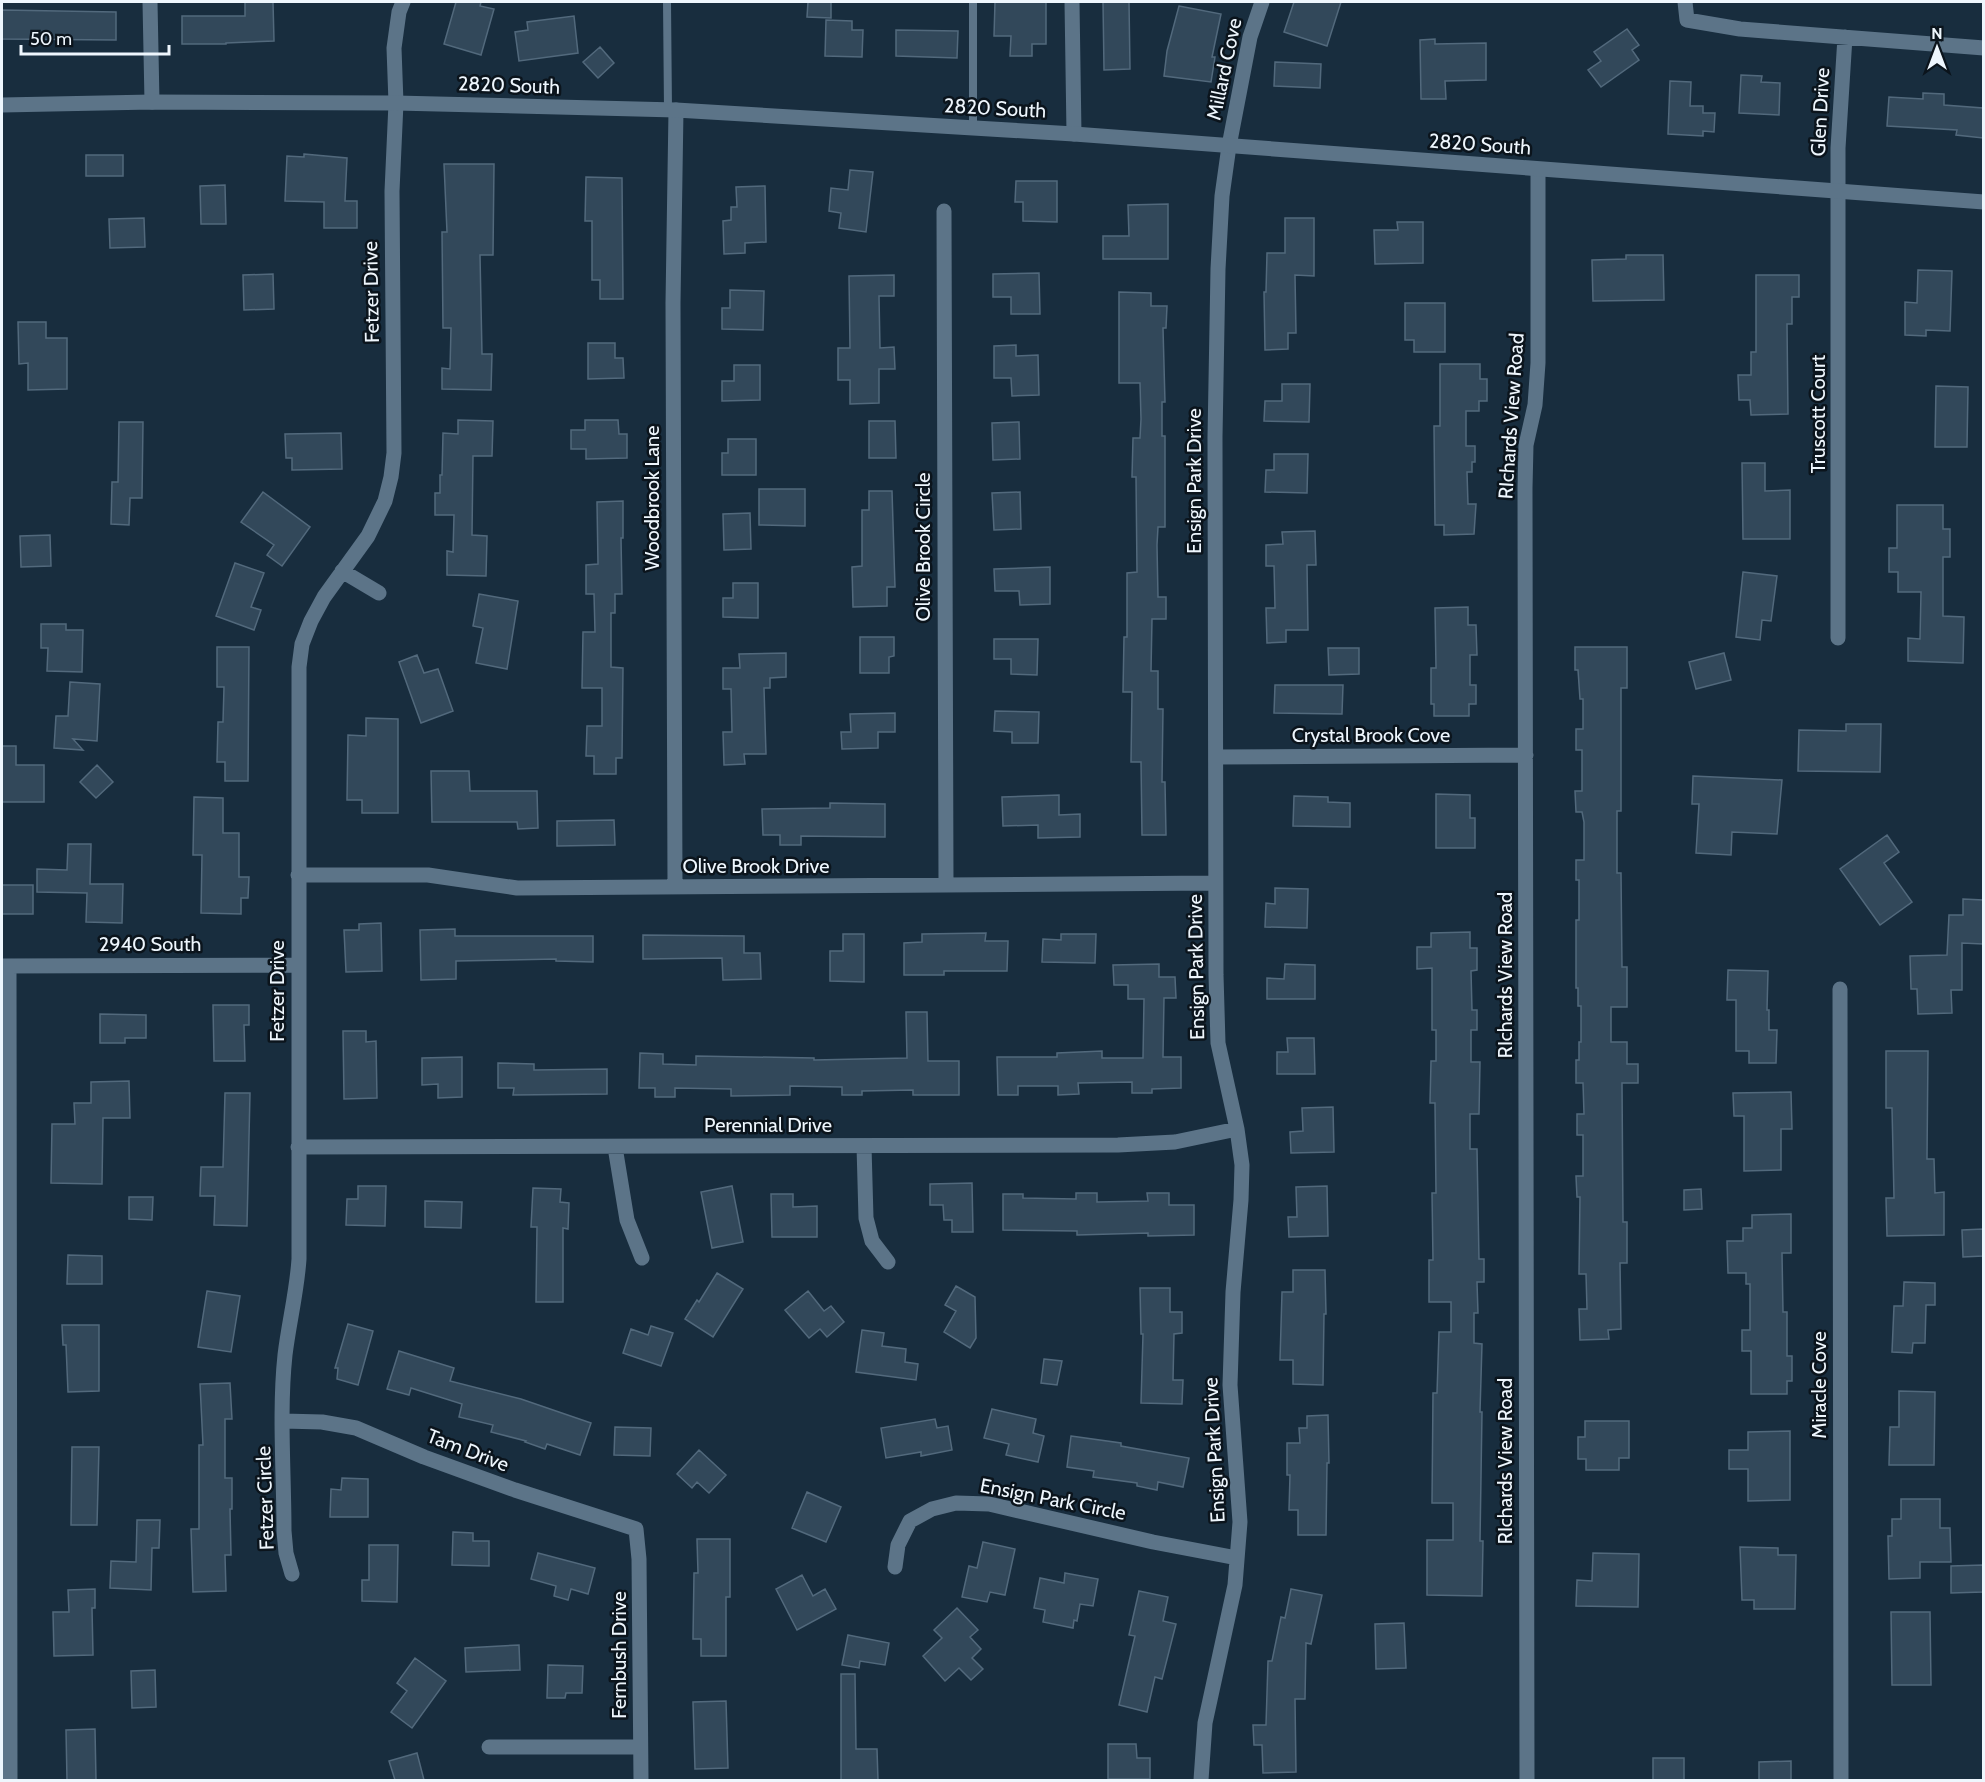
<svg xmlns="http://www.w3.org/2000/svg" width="1985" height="1782" viewBox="0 0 1985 1782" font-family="Cabin,sans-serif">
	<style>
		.building { fill: #32485a; stroke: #52697c; stroke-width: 1.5 }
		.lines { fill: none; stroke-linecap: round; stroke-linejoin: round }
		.service { stroke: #5c7488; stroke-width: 8 }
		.minor { stroke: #5c7488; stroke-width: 15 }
		.tertiary { stroke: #5c7488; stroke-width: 15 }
		.labels { text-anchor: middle; stroke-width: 5; stroke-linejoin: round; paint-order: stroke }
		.street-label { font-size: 20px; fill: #eef6fd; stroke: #0b141c }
	</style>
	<rect width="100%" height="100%" fill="#182d3e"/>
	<!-- building -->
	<path class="building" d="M245,2H273L274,41L226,43V44H182V16H245Z
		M456,2H481L480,6L494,9L481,55L444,44Z
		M808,2H831V18L807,17Z
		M995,2H1046V44H1032V56H1010L1011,36H994Z
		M1103,2H1129L1130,69L1104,70Z
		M1294,2H1341L1327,46L1284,32Z
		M1179,6L1221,14L1212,57H1215L1211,82L1164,76L1167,51Z
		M2,10L116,12V40L2,39Z
		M574,16L578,53L519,61L515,32L528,30L527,22Z
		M826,20L852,21V30H863L862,57L825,56Z
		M1627,29L1639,45L1632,50L1639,60L1601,87L1588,70L1601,61L1594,52Z
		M896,30L958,31L957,58L896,56Z
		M1435,39V44L1486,43V80L1445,81L1446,99H1421L1420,40Z
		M600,47L614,63L598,78L583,62Z
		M1275,62L1321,64L1320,88L1274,86Z
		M1741,75L1762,76L1761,82L1780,83L1779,115L1739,113Z
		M1670,81L1691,82L1690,106H1703V113H1715L1714,132L1703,131V136L1668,134Z
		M1923,93L1944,94V105L1983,108V138L1956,135L1957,130L1887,126L1889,97L1923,99Z
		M304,154L347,158L345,201H357V228H324V202L285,201L287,156L304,157Z
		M86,155H123V176H86Z
		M444,164H494L493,255H480L482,354H492L491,390L442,389V368L450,369L451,328H443L442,232H447Z
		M850,170L873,172L866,232L839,228L841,213L829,211L831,188L848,190Z
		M586,177L622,178L623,299H600V280H592V221H585Z
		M1016,181H1057V222L1023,221V202H1015Z
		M225,185L226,224H201L200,186Z
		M765,186L766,242L745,243V253L724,254L723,221L731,220V207H737L736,187Z
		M1168,204V259H1103V236H1129L1128,205Z
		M144,218L145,247L110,248L109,219Z
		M1285,218H1314V276L1295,275L1296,333H1288V349L1265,350L1264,292H1266L1267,253H1285Z
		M1397,222H1423V263L1375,264L1374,230H1398Z
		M1626,255H1663L1664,300L1593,301L1592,260L1626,259Z
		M1918,270L1952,271L1950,331L1926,330V336L1905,335V302L1917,303Z
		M1039,273L1040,314H1011V297H993V274Z
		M273,274L274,309L244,310L243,275Z
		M894,275V296H879L880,348L894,347L895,369H879V403L850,404V380H838V348H850L849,276Z
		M1756,275H1799V297H1792V324H1787L1788,414L1751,415L1750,400H1739L1738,375H1751V352H1756Z
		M730,290L764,291L763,330L722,329V308H730Z
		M1119,292L1151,293V306H1167L1166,328H1163L1165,402H1162V436H1165V527H1158L1157,545L1158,597H1166V619H1152L1151,671H1158V709H1163L1162,782H1165L1166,835H1142L1141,762H1131L1132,692H1123L1124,637H1127V573L1137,572L1136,477H1132L1133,438H1140L1141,419L1140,383H1119Z
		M1405,303H1445V352H1414V340H1405Z
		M18,322H46V338H67V389L28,390V363L19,364Z
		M588,343H615V358H623L624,378L588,379Z
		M1016,345V356L1038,355L1039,395L1012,396L1011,378H994V346Z
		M1440,364H1480V379H1487V401H1479V411H1466V446H1475V462H1472V472H1467L1468,504H1476L1474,534L1444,535V525H1435L1434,426H1440Z
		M734,365H760V400L722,401V381H734Z
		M1282,384H1310L1309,422L1264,421L1265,401H1282Z
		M1936,386L1968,387L1967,447H1935Z
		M458,420L493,421L492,456H473L472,535L487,536L486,576L447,575V551L453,552L454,515H435V493H440V475H442L443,433L458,434Z
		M585,420H618L619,434H627V458L586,459V449H571V430H585Z
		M869,421H895L896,458H869Z
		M119,422H143L142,498H130L129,525L111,524L112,482H118Z
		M1019,422L1020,459L993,460L992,423Z
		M341,433L342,469L292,470V458H286L285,434Z
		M728,439H756V475H722V453H728Z
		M1274,454H1308L1307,493L1265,492L1266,470H1274Z
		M1742,463H1765V491L1790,490V539H1743Z
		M759,489H805V526L759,525Z
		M869,491H892L895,587H887V606L853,607L852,567L862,566V510H869Z
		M263,492L310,527L282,566L267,555L274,545L241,522Z
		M1020,492L1021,529L994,530L992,493Z
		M623,501V538H621L622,594H615V613H611V667L623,668L622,758H616V774H594V756H586L587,726H602V688H582L583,632H595L594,594H586V565L598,564L597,502Z
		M1897,505H1943V529H1950V557H1943V616L1964,617L1963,663L1908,661V638L1920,639L1921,592H1898V572H1889V548H1897Z
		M750,513L751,549L724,550L723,514Z
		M1315,531L1316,565H1307L1308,630H1286V642L1267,643L1266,608H1275L1274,566H1266V545L1283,544L1282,532Z
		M50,535L51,566L21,567L20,536Z
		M235,563L264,573L251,607L261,610L254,630L216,616Z
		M1050,567V604L1020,605L1019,591H995L994,569Z
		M1743,572L1777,576L1771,621L1762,620L1760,640L1736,637Z
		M733,583H758V618L723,617V598H733Z
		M479,594L518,601L507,669L476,663L483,628L473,626Z
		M1468,607V625H1476L1477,655H1470V685H1476V704H1469V716H1434V704H1431V668H1436L1435,608Z
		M41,624H66V630H83L82,672L47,671L48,648H41Z
		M860,637H894V656L889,657V673H860Z
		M994,639H1038L1037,675L1011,674V659H994Z
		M217,647H249L248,781H225V762H217L218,722H223L224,687H217Z
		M1575,647H1627V688H1621V811H1617V873H1621L1622,967H1627V1007H1611V1042H1627V1064H1638V1083H1622L1623,1222H1627V1263H1620L1621,1329L1608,1330L1609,1339L1580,1340L1579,1309H1587L1586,1274H1579L1580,1197H1577L1576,1176H1583V1135H1577V1114H1584L1583,1083H1576V1060H1579V1042H1581V1006H1578V988H1576V920H1579V880H1576V860H1584V822L1582,812H1576L1575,791H1582V750H1576V729H1583V699H1580L1578,670H1575Z
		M1328,648H1359V674L1329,675Z
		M786,653V677L770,678V688H764L766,754H744L745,764L724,765L723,732H732L731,689H723V668H740L739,654Z
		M1724,653L1731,680L1696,689L1689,662Z
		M417,655L424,673L438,669L453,711L421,723L399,662Z
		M70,682L100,684L97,741L73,739L83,750L54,748L56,716H68Z
		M1275,685H1343L1342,714L1274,713Z
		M995,711L1039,712L1038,743H1012V732L994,731Z
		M895,713V732H878V748L842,749L841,732H851L850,714Z
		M366,718L398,719V813H362V800H347L348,735L366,736Z
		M1846,724H1881L1880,772L1798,771L1799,730L1846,731Z
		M2,746H16V765H44V802H2Z
		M97,765L113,782L96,798L80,782Z
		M431,771H469L470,791H537L538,828L518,829L517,822H432Z
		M1693,776L1782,780L1777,834L1732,832L1731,855L1696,853L1699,804H1692Z
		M1436,794L1470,795V818H1475V848H1436Z
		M1059,795V815L1080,814V837L1038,838V825L1003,826L1002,797Z
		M1294,796L1328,797V802L1350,803V827L1293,826Z
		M194,797L223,798V833H239V877H249L248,898H241V914L201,913L202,855H193Z
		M830,803L885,804V837L801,836V845H780V835H763L762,809L830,808Z
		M614,820L615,845L557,846V821Z
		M1887,835L1899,852L1884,863L1912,902L1880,925L1840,869Z
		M68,844H91L90,884H123L122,923L86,922L87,893L37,892V869L67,870Z
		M2,885H33V914H2Z
		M1275,888L1308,889L1307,928L1265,927L1266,903L1275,904Z
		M1963,899L1983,900V944L1962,943V990H1951L1952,1013L1918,1014L1917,989H1911L1910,956L1947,955L1949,915H1963Z
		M381,923L382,971L346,972L344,930H359V924Z
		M455,929V936H593V962L556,961V959L456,961V979L421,980L420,930Z
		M1470,932V948H1477V970L1471,971L1472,1010H1477V1030H1471V1062H1480L1479,1114H1470V1149H1477L1479,1259H1484V1282H1477L1478,1313H1474V1343L1482,1344L1480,1412H1482L1480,1541H1483L1482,1596L1427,1595V1540H1453V1503H1432L1433,1393H1437L1439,1332H1451V1302H1429V1260H1433L1432,1193H1436L1435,1103H1430L1431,1061H1436V1030H1432V968L1417,969V947H1431V933Z
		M986,933L985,941H1008L1007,971H944V975H904V943L922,942V934Z
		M843,934H864V982L830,981V951H843Z
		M1061,934H1096L1095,963L1042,962L1043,939L1061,940Z
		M643,935L744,936V953H760L761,979L723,980L722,958L643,959Z
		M1159,964V977H1175L1176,998H1164L1163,1057H1181V1088L1152,1089V1093H1132V1082L1078,1083L1079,1094L1058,1095V1086H1018V1095H998L997,1057H1057V1053L1102,1051V1058H1143L1144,999H1128V985H1114L1113,965Z
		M1285,964L1315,965V999H1267V978L1284,979Z
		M1728,970L1768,971L1767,1010H1769V1030H1777L1776,1063H1749V1051H1736V1000H1727Z
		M213,1005H249V1025H244L245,1061H214Z
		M906,1012H927L928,1061H959V1095H913V1090L862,1091V1095H842V1087L790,1086V1095L731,1096V1089L675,1088V1097H655V1088H639L640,1053L663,1054V1064L696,1065V1056L814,1058V1060L907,1058Z
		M100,1014L146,1015V1038H125V1043H100Z
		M343,1031H366V1042L376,1041L377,1098L344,1099Z
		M1287,1038H1314L1315,1074H1277V1052H1288Z
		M1886,1051H1928L1927,1159H1934L1935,1193L1944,1192V1235L1887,1236L1886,1198H1894L1892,1108H1886Z
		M462,1057V1097L438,1098V1084L422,1085V1058Z
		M498,1063L534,1064V1070L607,1069V1094L513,1095L514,1088H498Z
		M129,1081L130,1118H103L102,1184L51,1183L52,1124H75L74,1103H91V1082Z
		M1791,1092L1792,1129H1781V1170L1744,1171V1116H1734L1733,1093Z
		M225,1093H250L247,1226L214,1225L215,1196H200L201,1167H223Z
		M1333,1107L1334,1152L1291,1153L1290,1132L1303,1131L1302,1108Z
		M972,1183L973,1232H952V1220H944L943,1205H930V1184Z
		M358,1186H386L385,1226L346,1225L347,1199H358Z
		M732,1186L743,1242L712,1248L701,1192Z
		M1327,1186L1328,1236L1289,1237L1288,1217H1297L1296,1187Z
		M533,1188L561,1189L560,1202L569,1203L568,1229L563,1228V1302H536L537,1227H531Z
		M1701,1189L1702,1209L1684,1210V1190Z
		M1076,1193H1097V1202L1148,1201L1147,1193H1169V1205H1194V1235L1148,1236V1233L1077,1235V1231L1003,1230V1194H1023V1198L1076,1199Z
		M771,1194H793V1207L817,1206V1237H772Z
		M129,1197H153L152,1220L129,1219Z
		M425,1201L462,1202L461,1228L425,1227Z
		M1791,1214V1253H1782L1783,1312H1787V1356H1792V1381H1787V1394H1751V1351H1742V1330H1750V1284H1746V1273H1728L1727,1241H1743V1228H1752V1215Z
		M1983,1229V1256L1963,1257L1962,1230Z
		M68,1255L102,1256V1284H67Z
		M1293,1270H1325L1326,1314H1324L1323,1385L1293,1384V1360H1280L1282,1292H1293Z
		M717,1273L743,1289L713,1337L685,1319L697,1300L699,1302Z
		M1904,1282L1935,1283V1305H1926L1925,1343H1913L1912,1353L1892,1352L1894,1306H1903Z
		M956,1286L975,1297L976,1338L970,1348L944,1332L956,1311L945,1305Z
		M1140,1288H1170V1312H1182V1333L1174,1334L1173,1380H1183L1182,1404L1141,1403L1143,1334H1141Z
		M207,1291L240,1296L231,1352L198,1347Z
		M808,1291L824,1311L831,1306L844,1322L827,1337L820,1329L809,1338L785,1310Z
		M348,1324L373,1331L358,1385L337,1379L338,1368H335Z
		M62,1325H99V1391L68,1392L66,1345H63Z
		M651,1326L673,1333L661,1366L623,1353L631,1329L648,1335Z
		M862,1330L884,1333L882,1346L906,1349L905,1362L918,1364L916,1380L856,1372Z
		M399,1351L454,1368L450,1381L521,1399L591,1423L580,1455L547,1444L545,1449L525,1442L526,1441L491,1432L493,1425L459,1417L462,1404L411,1388L409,1395L387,1389Z
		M1044,1359L1062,1361L1057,1385L1041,1383Z
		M230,1383L232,1419H225V1478H232V1509H230L231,1555H225L226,1591L193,1592L191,1529H199V1445H203L200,1384Z
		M1899,1391L1935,1392L1934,1465H1889L1890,1427H1899Z
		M992,1409L1036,1419L1033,1433L1044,1436L1038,1462L1006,1455L1009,1444L984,1438Z
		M1328,1415L1329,1463H1327L1326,1535H1298V1510H1289L1290,1475H1287V1443H1300L1299,1428H1307V1416Z
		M935,1419L937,1428L948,1426L952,1450L921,1456V1452L886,1458L881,1428Z
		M1585,1421H1629V1458H1619V1470H1586V1459H1578V1437H1585Z
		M615,1427L651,1428L650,1456L614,1455Z
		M1790,1431V1500L1748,1501V1469H1729V1450H1748V1432Z
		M1071,1436L1121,1443V1446L1189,1458L1183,1487L1158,1482L1157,1490L1137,1486V1483L1093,1477L1094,1471L1067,1467Z
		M72,1447H99L97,1525H71Z
		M699,1450L726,1475L709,1493L697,1482L692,1488L677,1474Z
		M342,1478L368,1479V1517H330L331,1489L341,1490Z
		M807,1492L841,1507L826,1542L792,1528Z
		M1901,1499H1940V1528H1950L1951,1562H1920V1578L1889,1579L1888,1536H1892V1519H1901Z
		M137,1520H160L159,1548H152L151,1590L110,1588L111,1561L136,1562Z
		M453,1532L473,1533V1541H489V1566L452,1565Z
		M697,1539H730V1597H726V1656H701V1639H693L694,1573H698Z
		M983,1542L1015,1549L1005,1595L990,1592L987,1602L962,1597L969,1566L977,1568Z
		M369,1545H398L397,1602L362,1601V1580H369Z
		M1740,1547L1778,1548V1555H1796L1795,1609H1754V1600H1742Z
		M538,1553L595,1568L588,1594L571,1589L568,1600L554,1596L556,1586L531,1579Z
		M1593,1553L1639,1554L1638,1607L1576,1606L1577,1580L1592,1581Z
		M1983,1565V1592L1951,1593V1566Z
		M1065,1573L1098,1579L1093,1606L1080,1604L1077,1621L1074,1620L1073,1628L1043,1622L1045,1610L1034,1608L1040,1578L1064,1583Z
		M802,1575L813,1596L825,1589L836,1609L797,1630L776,1589Z
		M95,1589V1608H92L93,1655L54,1656L53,1612H69L68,1590Z
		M1291,1589L1322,1595L1311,1644L1306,1643L1305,1699H1295L1296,1772L1263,1773L1262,1745H1254L1253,1725H1266L1268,1661H1272L1281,1617L1285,1618Z
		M1139,1591L1168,1597L1163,1621L1176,1624L1162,1679L1155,1677L1147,1712L1119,1705L1135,1636L1129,1635Z
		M957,1608L978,1630L970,1637L981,1649L972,1658L983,1669L971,1680L959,1668L945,1681L923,1656L942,1638L934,1630Z
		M1891,1612H1930L1931,1685H1892Z
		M1404,1623L1406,1668L1376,1669L1375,1624Z
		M848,1635L889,1643L885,1665L860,1661L859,1668L842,1665Z
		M519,1645L520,1670L466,1672L465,1648Z
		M415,1658L446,1681L412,1728L391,1712L407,1691L397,1683Z
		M548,1665L583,1666L582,1693H566L565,1698H547Z
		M155,1670L156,1707L132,1708L131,1671Z
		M841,1674H855L856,1749H877L878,1780H841Z
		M726,1701L728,1768L695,1769L693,1702Z
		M95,1729L96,1780H67L66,1730Z
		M1108,1744H1136L1137,1758H1150V1779H1108Z
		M417,1753L424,1780H395L389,1761Z
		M1653,1758H1684V1780H1653Z
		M1791,1761V1780H1759V1762Z"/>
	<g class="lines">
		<!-- service -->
		<path class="service" d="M667,2L668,110
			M973,128V2"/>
		<!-- minor -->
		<path class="minor" d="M150,2L152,102
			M1072,2L1074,134
			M1685,2L1687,20L1740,29L1984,48
			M944,211L946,884
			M342,571L379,593
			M1838,638V148L1845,37
			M1217,757L1526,755
			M298,875H428L517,888L1215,883
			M675,886L673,303L676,110
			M2,966L298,965
			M9,966L10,1780
			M1840,989L1841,1780
			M864,1146L866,1218L872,1241L888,1262
			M298,1147L1118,1145L1175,1142L1237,1129
			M615,1147L627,1220L642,1258
			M283,1421L322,1422L356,1428L424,1457L515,1490L636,1529L639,1559L641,1780
			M895,1567L898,1545L910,1521L932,1509L956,1503L989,1504L1153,1542L1237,1558
			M292,1574L286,1553L284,1531C284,1474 279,1411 285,1355C289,1322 297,1291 299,1259V667L302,644L311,621L324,597L368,536L385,501L391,477L394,453L392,191L396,103L394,48L399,12L403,2
			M489,1747H640
			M1201,1780L1205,1723L1235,1585L1240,1522L1230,1385L1233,1292L1241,1200L1242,1165L1237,1129L1218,1043L1216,975L1215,437L1218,269L1222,196L1229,146L1250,37L1262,2
			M1527,1780L1525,488L1526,445L1535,405L1538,363V170"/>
		<!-- tertiary -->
		<path class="tertiary" d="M2,105L152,102L396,103L676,110L1074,134L1984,202"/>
	</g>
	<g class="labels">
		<!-- street labels -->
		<g class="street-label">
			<text transform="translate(1224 69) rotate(-78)" y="7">Millard Cove</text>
			<text transform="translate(509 85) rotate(2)" y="7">2820 South</text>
			<text transform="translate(995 108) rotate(3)" y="7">2820 South</text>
			<text transform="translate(1820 112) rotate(-87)" y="7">Glen Drive</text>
			<text transform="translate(1480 144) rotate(4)" y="7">2820 South</text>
			<text transform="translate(371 292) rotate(-91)" y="7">Fetzer Drive</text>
			<text transform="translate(1818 414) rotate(-90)" y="7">Truscott Court</text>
			<text transform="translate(1511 416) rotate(-86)" y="7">RIchards View Road</text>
			<text transform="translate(1194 481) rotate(-90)" y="7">Ensign Park Drive</text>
			<text transform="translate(652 498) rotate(-90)" y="7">Woodbrook Lane</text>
			<text transform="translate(923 547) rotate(-90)" y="7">Olive Brook Circle</text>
			<text x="1371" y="742">Crystal Brook Cove</text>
			<text x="756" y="873">Olive Brook Drive</text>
			<text x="150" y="951">2940 South</text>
			<text transform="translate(1196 967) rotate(-91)" y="7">Ensign Park Drive</text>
			<text transform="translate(1505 975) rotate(-90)" y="7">RIchards View Road</text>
			<text transform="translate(277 991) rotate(-90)" y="7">Fetzer Drive</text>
			<text x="768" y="1132">Perennial Drive</text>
			<text transform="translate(1819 1385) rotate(-90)" y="7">Miracle Cove</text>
			<text transform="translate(468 1450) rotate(21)" y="7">Tam Drive</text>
			<text transform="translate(1214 1450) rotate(-93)" y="7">Ensign Park Drive</text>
			<text transform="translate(1505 1461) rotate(-90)" y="7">RIchards View Road</text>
			<text transform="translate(265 1498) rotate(-92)" y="7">Fetzer Circle</text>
			<text transform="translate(1053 1499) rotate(11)" y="7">Ensign Park Circle</text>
			<text transform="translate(619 1655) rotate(-90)" y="7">Fernbush Drive</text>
		</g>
	</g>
	<!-- border -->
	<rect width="1985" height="1782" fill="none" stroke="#eef6fd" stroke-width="6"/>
	<!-- north arrow -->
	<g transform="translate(1937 48)" stroke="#0b141c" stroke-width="4.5" paint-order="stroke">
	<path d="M0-4.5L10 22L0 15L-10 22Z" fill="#eef6fd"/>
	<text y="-9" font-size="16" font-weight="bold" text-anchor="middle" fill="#eef6fd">N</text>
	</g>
	<!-- scale -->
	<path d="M21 45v9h148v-9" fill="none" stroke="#eef6fd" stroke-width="3"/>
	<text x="30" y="45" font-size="18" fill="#eef6fd" stroke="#0b141c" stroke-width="4.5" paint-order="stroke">50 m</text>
</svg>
